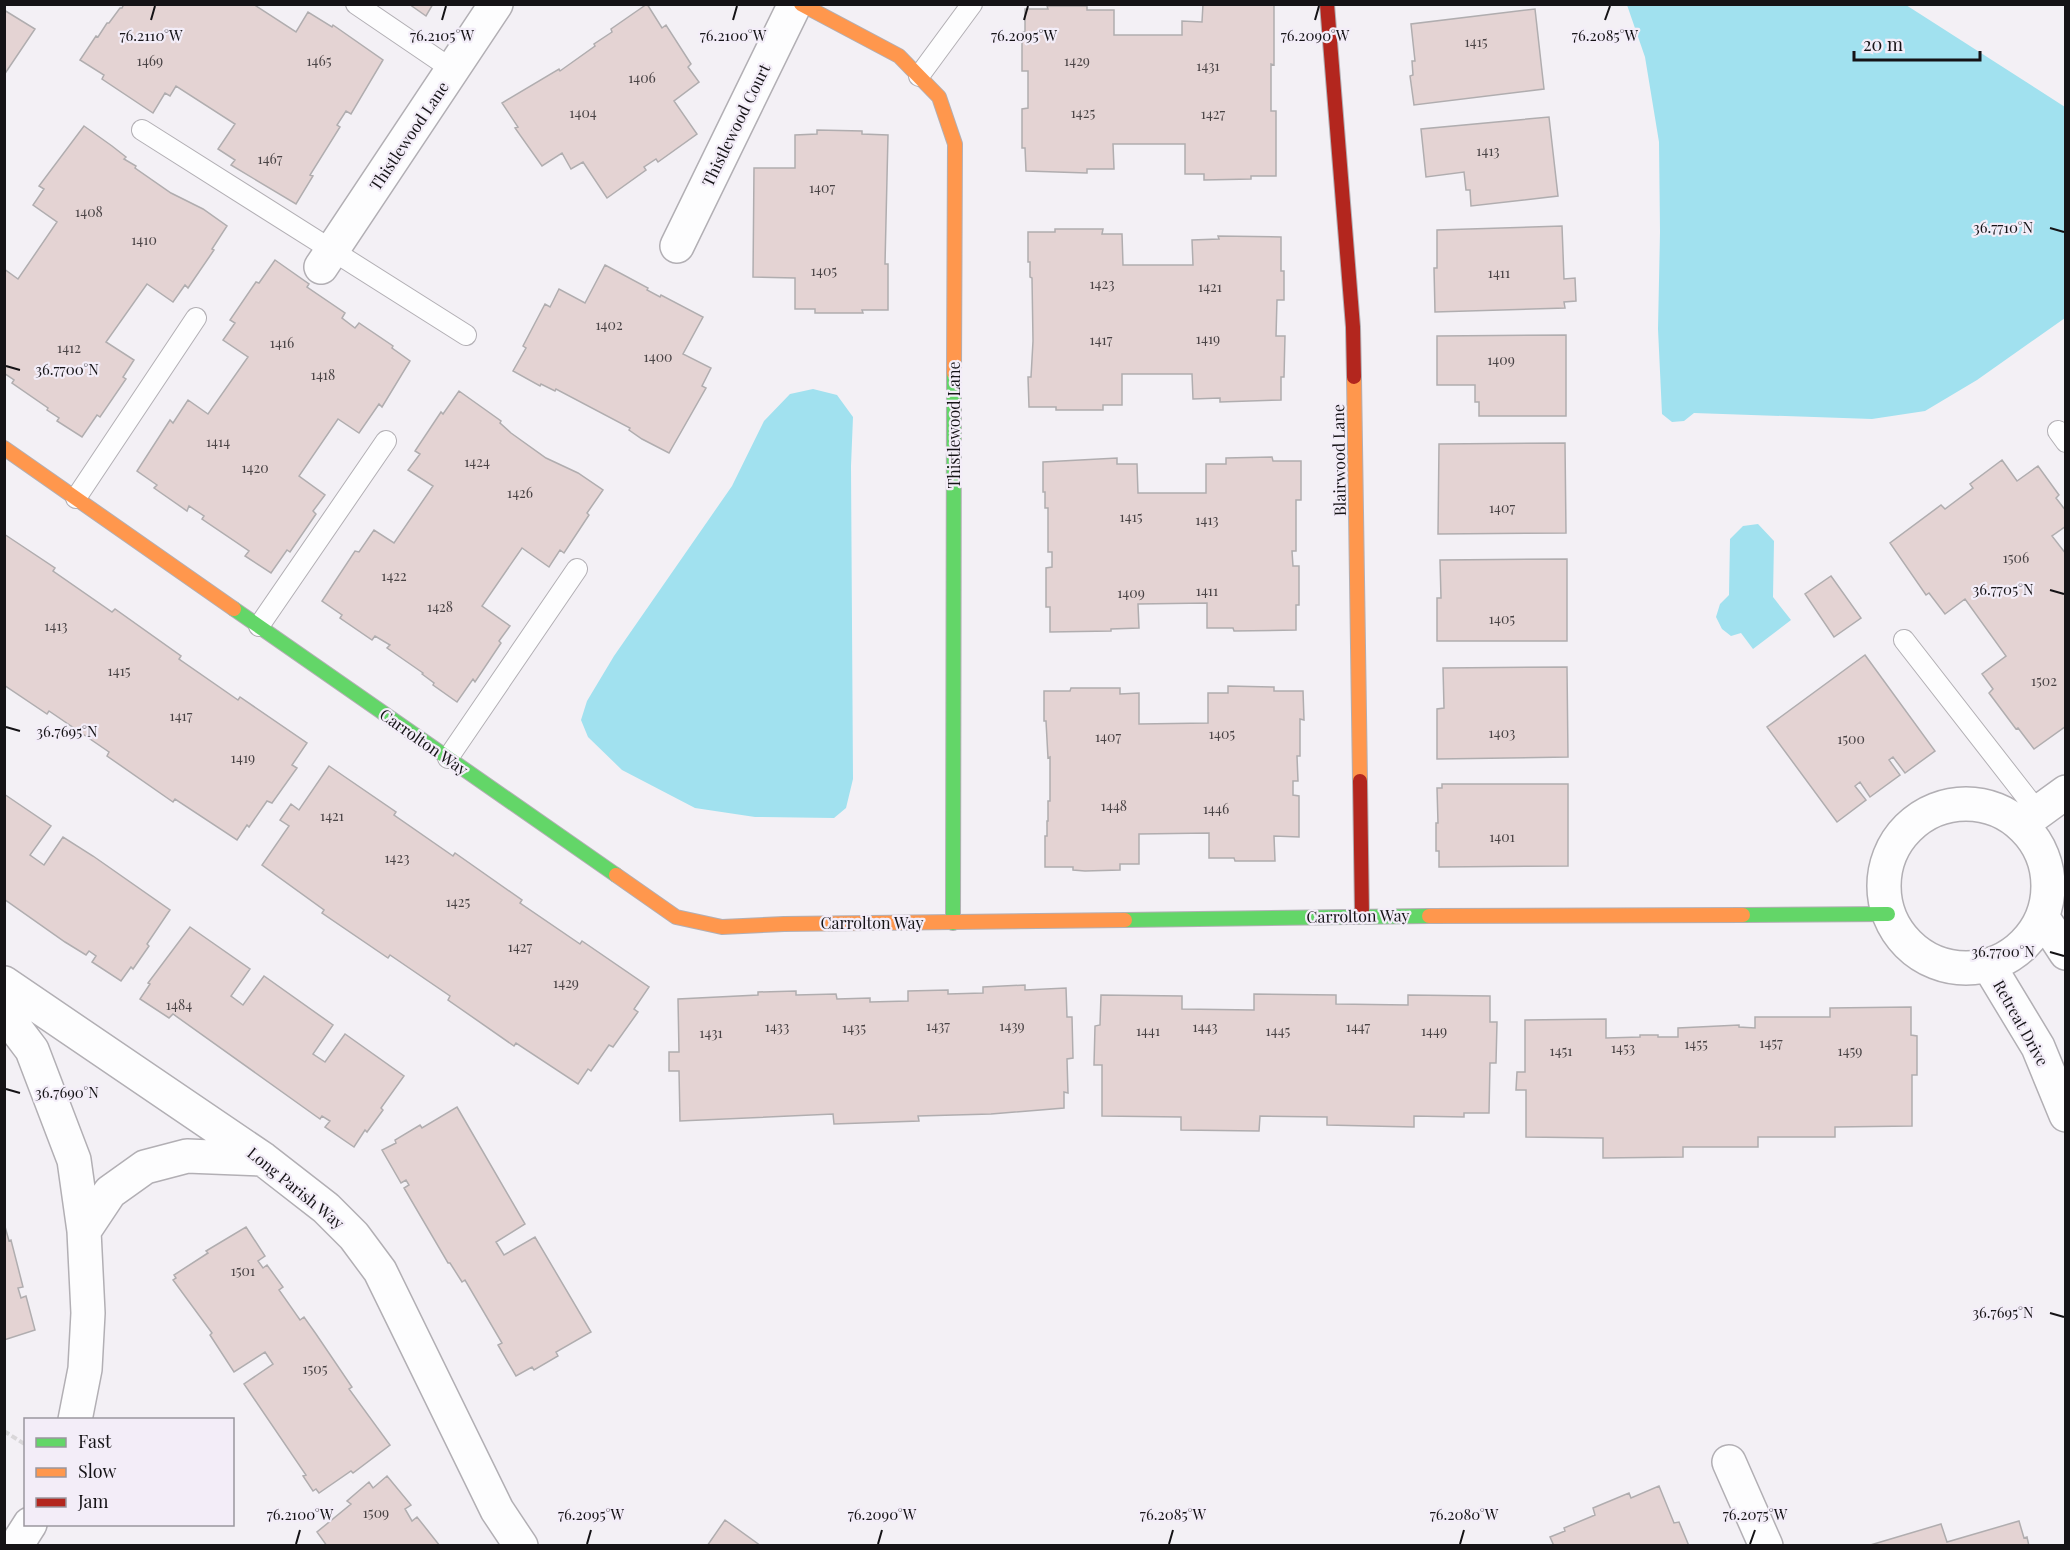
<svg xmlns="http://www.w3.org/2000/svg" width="2070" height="1550" viewBox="0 0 2070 1550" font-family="'Playfair Display',serif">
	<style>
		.water { fill: #a1e1ef }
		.building { fill: #e4d3d3; stroke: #b0adaf; stroke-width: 1.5 }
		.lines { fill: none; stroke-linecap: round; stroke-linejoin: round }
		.lane-casing { stroke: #b2afb4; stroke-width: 22 }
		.street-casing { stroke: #b2afb4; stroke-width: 36 }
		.fast-casing { stroke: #b2afb4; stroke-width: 16 }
		.slow-casing { stroke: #b2afb4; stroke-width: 16 }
		.jam-casing { stroke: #b2afb4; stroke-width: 16 }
		.path { stroke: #d9d7d9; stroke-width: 4; stroke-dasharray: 6 3; stroke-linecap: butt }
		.lane { stroke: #fdfdfe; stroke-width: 20 }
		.street { stroke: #fdfdfe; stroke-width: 33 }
		.fast { stroke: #63d668; stroke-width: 14 }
		.slow { stroke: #ff974d; stroke-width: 14 }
		.jam { stroke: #b3261e; stroke-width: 14 }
		.ticks { fill: none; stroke: #151316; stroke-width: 2 }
		.labels { text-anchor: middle; stroke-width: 4.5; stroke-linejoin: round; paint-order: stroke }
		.number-label { font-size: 14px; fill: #494345 }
		.street-label { font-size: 16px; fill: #151316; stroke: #f3edf8 }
		.ticks-label { font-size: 15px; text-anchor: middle; fill: #151316; stroke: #f3edf8; stroke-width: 4.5; stroke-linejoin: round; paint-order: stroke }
	</style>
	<rect width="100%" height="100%" fill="#f3f0f5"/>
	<!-- water -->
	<path class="water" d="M1627,5H1906L2065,107V318L1977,380L1925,411L1872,419L1694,413L1684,421L1672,422L1662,414L1658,329L1660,232L1659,142L1645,57Z
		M813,389L837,395L853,417L851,466L853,779L846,808L834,818L755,817L695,808L622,770L588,737L581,720L587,701L614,656L732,486L764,421L790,394Z
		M1758,524L1774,541L1773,597L1791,620L1753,649L1741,633L1731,636L1722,629L1716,617L1720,604L1729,595L1730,539L1743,526Z"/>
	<!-- building -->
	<path class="building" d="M124,4H253L296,32L308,12L332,27L333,25L383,60L351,114L346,111L337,125L340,127L310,175L313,176L296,204L231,165L235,160L218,149L235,124L176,86L170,96L165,93L153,113L102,79L104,75L80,60L96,36L98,37L107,23H109L120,8H122Z
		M409,4H433L426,16Z
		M647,4L662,28L666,25L691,64L688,67L699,82L674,101L697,134L658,162L656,159L644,167L646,170L607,198L583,162L571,169L562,153L542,166L515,128L518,127L502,103L559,69L560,71L595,46L594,44L612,32L611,29Z
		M1203,4H1274V65L1271,64V111H1276V176H1251V179L1204,180V174H1185V144H1113L1114,169H1087V173L1026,171L1025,148H1022V109L1028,108V71H1022V32H1025V9H1048L1047,6H1087V10H1114V35H1182V21L1202,22Z
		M1535,9L1544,89L1414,105L1410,76L1413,75L1412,61H1415L1411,24Z
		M4,10L35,29L4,75Z
		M1549,117L1558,196L1471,206L1470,190H1466L1464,172L1426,177L1421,129Z
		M84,126L112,146L126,157L124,159L136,166L135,168L171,193L203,209L227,226L212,249L214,250L188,288L185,285L173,302L147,284L106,342L134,360L123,377L126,379L100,417L97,415L82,437L57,421L59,418L47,410L48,408L12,383L14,380L4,373V269L18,279L57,222L33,205L44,189L39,186Z
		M817,130L862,131V134L888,135L885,264H888V310H862L863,313H815V309H795V278L753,277L754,168H795V135L817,134Z
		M1562,226L1564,279L1575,278L1576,301L1564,302L1565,308L1435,312L1434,268H1437V230Z
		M1055,229H1103L1102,234H1122L1123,265H1193L1192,240L1219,239L1218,236L1281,237V271H1284V300H1277L1276,336H1285L1284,377H1281V400L1220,402V398L1193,399L1192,374H1122V405H1103V410H1056V407H1029L1028,377H1031L1033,341L1032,278L1030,277V262H1028V232H1055Z
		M275,260L309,284L307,287L345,313L342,318L355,328L359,323L393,346L392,348L410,361L382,407L379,404L359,433L338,419L299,476L325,495L313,511L316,514L290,552L287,550L271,573L245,556L249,551L202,519L204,516L189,506L187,511L154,488L157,485L137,471L170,420L173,423L188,400L208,414L248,357L223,340L235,323L230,320L256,282L259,283Z
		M605,265L648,288L647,290L660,297L661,295L703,317L683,354L711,368L702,386L706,388L669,453L642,439L629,430L630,428L556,389L555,391L541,384L540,386L513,371L526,348L523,346L545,304L550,307L559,289L585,303Z
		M1566,335V416H1479V402H1475V385H1437V336Z
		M459,391L501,421L500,423L511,433L546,458L578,473L603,490L587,513L589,515L564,553L560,550L549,567L522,548L482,606L510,626L499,641L501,643L475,682L473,679L457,702L433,685L434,683L422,674L423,673L387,648L390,645L375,636L372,640L340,618L342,615L322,601L355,551L359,552L374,530L394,543L433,486L408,470L420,454L415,451L441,412L443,414Z
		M1565,443L1566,533L1438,534L1439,444Z
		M1272,457L1273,461H1301V500H1296V551H1292L1293,566H1299V605H1296V630L1234,631L1233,628H1207V603L1138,604L1139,628L1111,629V631L1050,632V607H1046V568L1052,567V552H1048V508H1045V492H1043V462L1117,458V464H1137L1138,493H1206V464H1226V458Z
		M2002,460L2017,481L2038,466L2059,495L2056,498L2066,511V526L2052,536L2066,554V726L2034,749L2018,728L2016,729L1989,693L1993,689L1982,674L2006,656L1965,599L1945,614L1929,593L1926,595L1890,543L1941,505L1945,509L1973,488L1970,484Z
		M4,534L55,568L53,571L112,612L115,609L181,656L179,659L238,700L240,697L307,743L292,765L297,768L272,803L267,801L249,827L247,825L237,840L175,799L173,802L107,756L109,752L49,711L47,714L4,685Z
		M1567,559V641H1437V598H1441L1440,560Z
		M1831,576L1861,618L1834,637L1805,594Z
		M1865,655L1935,751L1905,773L1893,757L1889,760L1900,775L1870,797L1860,782L1855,786L1866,800L1837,822L1767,727Z
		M1567,667L1568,757L1437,759V709L1444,708L1443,668Z
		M1228,686L1274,687V691H1303L1304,720L1300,719V756H1297L1298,781H1293V795L1299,796V837L1274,836L1275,861H1235L1234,858H1209V833L1139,834V864H1120V870L1085,871L1073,870V867H1045V836H1047V821H1048V801H1050V757L1048,758L1046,721H1044V691H1070L1071,688H1120V694L1139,693V724L1208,723V693H1228Z
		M329,766L396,812L394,815L453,856L455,853L522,900L520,903L580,944L582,941L649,987L634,1009L638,1012L613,1047L609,1045L591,1071L588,1069L578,1084L516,1043L514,1046L448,1000L450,996L390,955L388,958L322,913L324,910L262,865L289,826L280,820L291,804L299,810Z
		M1442,784H1568V866L1439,867V851H1436V823H1438L1437,788H1442Z
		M4,794L51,826L30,855L44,865L63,837L93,856L170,910L147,944L149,946L133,969L131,967L121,981L92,962L96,956L89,951L86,955L65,942L4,899Z
		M190,927L250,969L231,996L243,1005L264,976L333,1025L313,1054L325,1062L345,1034L404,1076L381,1108L383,1110L367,1132L365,1130L354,1147L325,1127L330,1121L322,1116L320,1119L173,1014L169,1018L140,999L150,984L148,983Z
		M1025,985V990L1066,988L1067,1017H1072L1073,1058L1067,1059L1068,1093L1064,1092V1108L991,1114L918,1116L919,1121L834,1124L833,1114L680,1121L679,1071H669V1052H679L678,999L758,995V992L796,991V995L836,994L837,999L870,998V1002L908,1001V991L948,990V994L983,993V987Z
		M1254,994L1336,995V1004L1408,1005V995L1490,996V1022H1497L1496,1063H1490L1489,1113H1464V1117L1414,1116V1127L1327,1125V1117L1260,1116L1259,1131L1181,1130V1117L1102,1116V1065H1094L1095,1026L1100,1025L1101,995L1182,996V1009L1254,1010Z
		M1911,1007V1035L1917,1036V1075H1912V1126L1835,1127V1137H1758V1147H1683V1157L1603,1158V1138L1526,1137V1090H1516L1517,1072H1525V1020L1606,1019V1038L1640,1037V1035H1658V1037H1678V1028L1739,1025V1027L1755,1028V1017H1830V1008Z
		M457,1107L525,1224L496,1242L504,1255L535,1237L591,1332L556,1352L558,1356L534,1370L532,1367L516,1376L498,1345L502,1343L465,1280L462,1282L450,1263H448L404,1188L409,1185L406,1180L401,1183L382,1150L396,1143L395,1140L420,1125L422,1128Z
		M4,1223L9,1241L11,1240L23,1287L18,1288L21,1298L26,1296L35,1330L4,1340Z
		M246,1227L265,1256L258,1261L263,1268L267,1265L283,1287L279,1290L300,1320L304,1317L316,1334L352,1387L349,1389L390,1445L353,1473L351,1471L319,1493L316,1489L313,1491L303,1476L306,1475L244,1384L273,1364L265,1352L234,1372L210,1335L212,1333L173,1280L176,1278L174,1275L208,1253L206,1251Z
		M387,1476L411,1505L405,1509L412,1521L417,1517L440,1546H327L317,1532L351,1504L347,1501L369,1482L373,1488Z
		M1659,1486L1674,1523L1679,1522L1689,1546H1554L1550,1537L1565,1531L1564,1528L1595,1515L1593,1508L1629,1493L1631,1498Z
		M725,1520L761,1546H707Z
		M2019,1521L2024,1538L2027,1537L2029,1546H1867L1941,1524L1947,1542Z"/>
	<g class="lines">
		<!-- lane casing -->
		<g class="lane-casing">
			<path id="lane" d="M356,4L453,70
				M919,76L972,4
				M142,130L466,335
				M2058,431L2066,442
				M76,498L196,318
				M259,626L386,441
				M1904,640L2038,812
				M448,758L577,569"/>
		</g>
		<!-- street casing -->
		<g class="street-casing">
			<path id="street" d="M677,246L795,4
				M321,267L496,4
				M1884 886a82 82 0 1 1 164 0a82 82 0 1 1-164 0Z
				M2022,824L2066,792
				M2043,918L2066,953
				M1989,966L2038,1047L2066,1115
				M4,983L263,1159L326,1208L354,1236L380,1271L497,1510L521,1546
				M4,1013L32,1050L74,1160L84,1231L88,1313L85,1369L75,1420
				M84,1231L110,1192L145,1167L187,1156L263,1159
				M1729,1462L1766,1546
				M16,1546L30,1524"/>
		</g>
		<!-- fast casing -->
		<g class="fast-casing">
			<path id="fast" d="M234,609L616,875
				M1743,915L1888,914
				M1125,920L1429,916
				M953,923L954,373"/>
		</g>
		<!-- slow casing -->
		<g class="slow-casing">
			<path id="slow" d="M801,4L899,56L939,97L955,144L954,373
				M1354,377L1360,781
				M4,448L234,609
				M616,875L676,917L722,927L784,924L1125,920
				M1429,916L1743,915"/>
		</g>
		<!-- jam casing -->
		<g class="jam-casing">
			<path id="jam" d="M1327,4L1353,327L1354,377
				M1360,781L1362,916"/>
		</g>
		<!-- path -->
		<path class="path" d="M4,1431L26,1445"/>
		<!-- lane -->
		<use href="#lane" class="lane"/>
		<!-- street -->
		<use href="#street" class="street"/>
		<!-- fast -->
		<use href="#fast" class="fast"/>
		<!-- slow -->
		<use href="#slow" class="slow"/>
		<!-- jam -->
		<use href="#jam" class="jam"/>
	</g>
	<!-- ticks -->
	<path class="ticks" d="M151,20L155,6M442,20L446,6M733,20L737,6M1024,20L1028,6M1315,20L1319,6M1605,20L1610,6M2050,228L2064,232M6,366L20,370M2050,590L2064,594M6,727L20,731M2050,952L2064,956M6,1089L20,1093M2050,1313L2064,1317M296,1544L300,1530M587,1544L591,1530M878,1544L882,1530M1169,1544L1173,1530M1460,1544L1464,1530M1750,1544L1755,1530"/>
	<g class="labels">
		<!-- number labels -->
		<g class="number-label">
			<text x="1476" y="47">1415</text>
			<text x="150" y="66">1469</text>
			<text x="319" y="66">1465</text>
			<text x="1077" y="66">1429</text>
			<text x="1208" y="71">1431</text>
			<text x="642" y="83">1406</text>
			<text x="583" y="118">1404</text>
			<text x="1083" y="118">1425</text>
			<text x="1213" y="119">1427</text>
			<text x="1488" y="156">1413</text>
			<text x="270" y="164">1467</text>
			<text x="822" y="193">1407</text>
			<text x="89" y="217">1408</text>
			<text x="144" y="245">1410</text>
			<text x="824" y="276">1405</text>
			<text x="1499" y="278">1411</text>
			<text x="1102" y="289">1423</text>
			<text x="1210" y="292">1421</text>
			<text x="609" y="330">1402</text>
			<text x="1208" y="344">1419</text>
			<text x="1101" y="345">1417</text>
			<text x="282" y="348">1416</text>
			<text x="69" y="353">1412</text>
			<text x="658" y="362">1400</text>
			<text x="1501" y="365">1409</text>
			<text x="323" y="380">1418</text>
			<text x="218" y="447">1414</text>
			<text x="477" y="467">1424</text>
			<text x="255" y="473">1420</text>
			<text x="520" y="498">1426</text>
			<text x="1502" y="513">1407</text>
			<text x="1131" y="522">1415</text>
			<text x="1207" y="525">1413</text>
			<text x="2016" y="563">1506</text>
			<text x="394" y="581">1422</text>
			<text x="1207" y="596">1411</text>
			<text x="1131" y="598">1409</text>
			<text x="440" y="612">1428</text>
			<text x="1502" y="624">1405</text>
			<text x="56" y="631">1413</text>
			<text x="119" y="676">1415</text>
			<text x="2044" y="686">1502</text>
			<text x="181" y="721">1417</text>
			<text x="1502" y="738">1403</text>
			<text x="1222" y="739">1405</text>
			<text x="1108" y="742">1407</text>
			<text x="1851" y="744">1500</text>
			<text x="243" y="763">1419</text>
			<text x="1114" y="811">1448</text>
			<text x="1216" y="814">1446</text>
			<text x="332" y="821">1421</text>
			<text x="1502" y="842">1401</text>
			<text x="397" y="863">1423</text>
			<text x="458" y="907">1425</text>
			<text x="520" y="952">1427</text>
			<text x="566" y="988">1429</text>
			<text x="179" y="1010">1484</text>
			<text x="938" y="1031">1437</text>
			<text x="1012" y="1031">1439</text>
			<text x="777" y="1032">1433</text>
			<text x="1205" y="1032">1443</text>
			<text x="1358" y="1032">1447</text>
			<text x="854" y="1033">1435</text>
			<text x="1148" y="1036">1441</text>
			<text x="1278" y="1036">1445</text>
			<text x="1434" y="1036">1449</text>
			<text x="711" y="1038">1431</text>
			<text x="1771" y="1048">1457</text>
			<text x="1696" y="1049">1455</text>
			<text x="1623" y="1053">1453</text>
			<text x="1561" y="1056">1451</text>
			<text x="1850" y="1056">1459</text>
			<text x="243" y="1276">1501</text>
			<text x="315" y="1374">1505</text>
			<text x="376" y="1518">1509</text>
		</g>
		<!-- street labels -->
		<g class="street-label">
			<text transform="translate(736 125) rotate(-64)" y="6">Thistlewood Court</text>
			<text transform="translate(409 136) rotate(-56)" y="6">Thistlewood Lane</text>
			<text transform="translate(954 425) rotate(-90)" y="6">Thistlewood Lane</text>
			<text transform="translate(1339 460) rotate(-91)" y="6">Blairwood Lane</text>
			<text transform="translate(424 742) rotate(35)" y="6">Carrolton Way</text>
			<text transform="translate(1358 916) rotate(-1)" y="6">Carrolton Way</text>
			<text x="872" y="929">Carrolton Way</text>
			<text transform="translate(2021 1023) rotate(61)" y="6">Retreat Drive</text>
			<text transform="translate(296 1188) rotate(39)" y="6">Long Parish Way</text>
		</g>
	</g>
	<g class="ticks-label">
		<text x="151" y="41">76.2110°W</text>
		<text x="442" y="41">76.2105°W</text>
		<text x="733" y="41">76.2100°W</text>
		<text x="1024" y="41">76.2095°W</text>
		<text x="1315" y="41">76.2090°W</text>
		<text x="1605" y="41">76.2085°W</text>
		<text x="2003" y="233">36.7710°N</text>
		<text x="67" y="375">36.7700°N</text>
		<text x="2003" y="595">36.7705°N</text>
		<text x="67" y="737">36.7695°N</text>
		<text x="2003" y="957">36.7700°N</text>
		<text x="67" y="1098">36.7690°N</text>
		<text x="2003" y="1318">36.7695°N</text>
		<text x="300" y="1520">76.2100°W</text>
		<text x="591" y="1520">76.2095°W</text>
		<text x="882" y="1520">76.2090°W</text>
		<text x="1173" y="1520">76.2085°W</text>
		<text x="1464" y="1520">76.2080°W</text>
		<text x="1755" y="1520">76.2075°W</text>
	</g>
	<!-- border -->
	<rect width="2070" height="1550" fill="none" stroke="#151316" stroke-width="12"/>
	<!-- legend -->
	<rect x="24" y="1418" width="210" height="108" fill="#f3edf8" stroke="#9a969e" stroke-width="1.5"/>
	<rect x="36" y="1438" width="30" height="9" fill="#63d668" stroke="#9a969e" stroke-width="1.5"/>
	<text x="78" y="1448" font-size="18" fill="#151316">Fast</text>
	<rect x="36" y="1468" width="30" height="9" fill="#ff974d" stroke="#9a969e" stroke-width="1.5"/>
	<text x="78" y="1478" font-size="18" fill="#151316">Slow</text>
	<rect x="36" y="1498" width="30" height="9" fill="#b3261e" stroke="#9a969e" stroke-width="1.5"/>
	<text x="78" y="1508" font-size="18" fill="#151316">Jam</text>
	<!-- scale -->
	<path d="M1854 51v9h126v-9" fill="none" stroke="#151316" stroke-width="3"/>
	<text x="1863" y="51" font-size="18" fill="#151316" stroke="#f3edf8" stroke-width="4.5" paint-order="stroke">20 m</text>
</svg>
